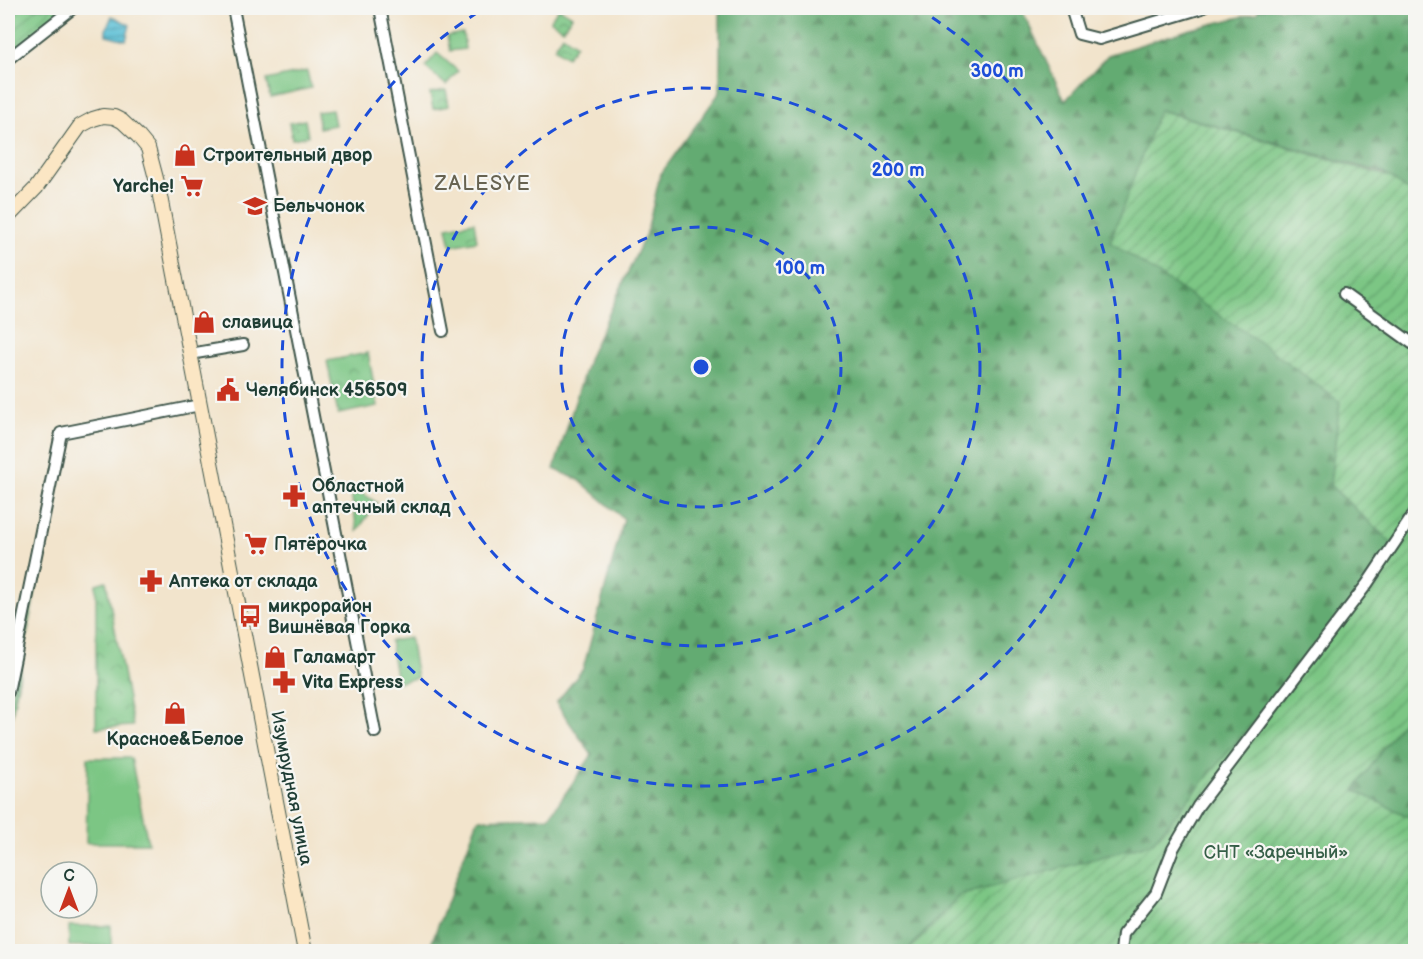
<svg xmlns="http://www.w3.org/2000/svg" width="1423" height="959" viewBox="0 0 1423 959" font-family="'Balsamiq Sans',sans-serif">
	<style>
		.forest { fill: url(#forest-firs); stroke: #427453; stroke-width: 1.5 }
		.park { fill: url(#park-crowns); stroke: #4d825c; stroke-width: 1.5 }
		.garden { fill: url(#garden-furrows); stroke: #4d825c; stroke-width: 1.5 }
		.pitch { fill: #7bc684; stroke: #4d825c; stroke-width: 1.5 }
		.water { fill: url(#water-rules); stroke: #3c7e85; stroke-width: 1.5 }
		.lines { fill: none; stroke-linecap: round; stroke-linejoin: round }
		.street-casing { stroke: #3f564b; stroke-width: 14 }
		.secondary-casing { stroke: #3f564b; stroke-width: 16 }
		.street { stroke: #fff; stroke-width: 10 }
		.secondary { stroke: #fbe6c4; stroke-width: 14 }
		.ring { fill: none; stroke: #1d4ed8; stroke-width: 3; stroke-dasharray: 10 8 }
		.labels { text-anchor: middle; stroke-width: 4.5; stroke-linejoin: round; paint-order: stroke }
		.poi-label { font-size: 18px; font-weight: bold; fill: #1f3d34; stroke: #f6f6f2; text-anchor: start }
		.street-label { font-size: 18px; fill: #1f3d34; stroke: #f6f6f2 }
		.park-label { font-size: 18px; fill: #365f48; stroke: #f6f6f2 }
		.neighbourhood-label { font-size: 20px; letter-spacing: 1.5px; fill: #676351; stroke: #f6f6f2 }
		.centre { fill: #1d4ed8; stroke: #f6f6f2; stroke-width: 3 }
		.ring-label { font-size: 18px; text-anchor: middle; font-weight: bold; fill: #1d4ed8; stroke: #f6f6f2; stroke-width: 4.5; stroke-linejoin: round; paint-order: stroke }
	</style>
	<defs>
		<pattern id="forest-firs" width="22" height="20" patternUnits="userSpaceOnUse" patternTransform="scale(1.5)"><rect width="22" height="20" fill="#64ab72"/><path d="M5 1l3.5 6h-7zM16 11l3.5 6h-7z" fill="#528c5e"/></pattern>
		<pattern id="park-crowns" width="20" height="18" patternUnits="userSpaceOnUse" patternTransform="scale(1.5)"><rect width="20" height="18" fill="#7bc684"/><path d="M2 6a3 3 0 1 1 6 0M12 15a3 3 0 1 1 6 0" fill="none" stroke="#64a26d"/></pattern>
		<pattern id="garden-furrows" width="10" height="10" patternUnits="userSpaceOnUse" patternTransform="scale(1.5)"><rect width="10" height="10" fill="#7bc684"/><path d="M-1 1l2-2M0 10L10 0M9 11l2-2" fill="none" stroke="#64a26d"/></pattern>
		<pattern id="water-rules" width="6" height="5" patternUnits="userSpaceOnUse" patternTransform="scale(1.5)"><rect width="6" height="5" fill="#59bfd6"/><path d="M0 2.5h6" fill="none" stroke="#499cae"/></pattern>
	</defs>
	<rect width="100%" height="100%" fill="#f6f6f2"/>
	<filter id="ink" filterUnits="userSpaceOnUse"><feTurbulence type="fractalNoise" baseFrequency=".0167" numOctaves="2"/><feDisplacementMap in="SourceGraphic" scale="12" xChannelSelector="R" yChannelSelector="G"/><feConvolveMatrix kernelMatrix="1 2 1 2 8 2 1 2 1" color-interpolation-filters="sRGB"/></filter>
	<filter id="wash" filterUnits="userSpaceOnUse"><feTurbulence type="fractalNoise" baseFrequency=".008" numOctaves="4" result="noise"/><feDisplacementMap in="SourceGraphic" scale="24" xChannelSelector="R" yChannelSelector="G"/><feGaussianBlur stdDeviation="1.35" result="paint"/><feColorMatrix in="noise" values="0 0 0 0 0 0 0 0 0 0 0 0 0 0 0 0 0 1.4 0 .05"/><feComposite in="paint" operator="in"/></filter>
	<g filter="url(#wash)">
		<rect width="100%" height="100%" fill="#f2e4cc"/>
		<!-- forest -->
		<path class="forest" d="M724,8H1021L1065,101L1108,55L1191,29L1257,13L1259,8H1415V196L1383,173L1160,110L1110,242L1267,347L1340,402L1330,485L1398,549L1152,843L959,896L907,951L428,952L478,819L549,817L592,755L556,703L583,669L624,519L579,480L554,469L589,357L647,231L660,175L720,92V11Z
			M32,585L36,587L10,727L8,726V711Z
			M1415,703V820L1354,790Z"/>
		<!-- park -->
		<path class="park" d="M559,8L572,16L563,29L550,20Z
			M463,33L465,49L450,51L447,36Z
			M563,35L576,45L567,57L554,48Z
			M446,90L449,106L433,109L430,93Z
			M332,110L335,125L319,128L317,112Z
			M305,120L308,136L292,139L289,123Z
			M474,222L477,241L451,246L447,227Z
			M368,353L378,406L338,414L327,361Z
			M362,493L377,503L357,531L351,494Z
			M106,581L133,726L96,728V584Z"/>
		<!-- garden -->
		<path class="garden" d="M8,8H63L8,57Z
			M1159,110L1390,177L1415,196V703L1354,790L1415,820V951L907,952L959,896L1152,843L1398,549L1330,485L1340,402L1267,347L1110,242Z"/>
		<!-- pitch -->
		<path class="pitch" d="M437,53L458,71L446,85L425,67Z
			M307,71L311,88L270,97L266,80Z
			M410,638L417,678L397,682L390,641Z
			M88,758H131L148,843H86Z
			M69,926H111V946H69Z"/>
		<!-- water -->
		<path class="water" d="M112,16L130,25L126,40L106,35V30Z"/>
	</g>
	<g filter="url(#ink)">
		<g class="lines">
			<!-- street casing -->
			<g class="street-casing">
				<path id="street" d="M233,8L375,732
					M380,8L443,331
					M1071,8L1079,34L1099,39L1202,8
					M8,59L73,8
					M1344,294L1416,346
					M190,354L243,345
					M8,692L61,433L200,405
					M1121,952L1123,934L1156,893L1173,849L1198,806L1367,584L1416,511"/>
			</g>
			<!-- secondary casing -->
			<g class="secondary-casing">
				<path id="secondary" d="M8,217L36,188L80,126L93,119L103,116L114,117L122,121L138,136L148,148L158,186L305,952"/>
			</g>
			<!-- street -->
			<use href="#street" class="street"/>
			<!-- secondary -->
			<use href="#secondary" class="secondary"/>
		</g>
	</g>
	<!-- distance rings -->
	<g class="ring">
		<circle cx="701" cy="367" r="140"/>
		<circle cx="701" cy="367" r="279"/>
		<path d="M917 8A419 419 0 1 1 485 8"/>
	</g>
	<!-- icons -->
	<defs>
		<g id="shop-bare" transform="scale(1.8)"><path d="M-5-2.5h2.3a2.7 3.5 0 0 1 5.4 0H5L5.5 6h-11ZM-1.5-2.5h3a1.5 2.3 0 0 0-3 0Z" fill="#c8321e" stroke="#f6f6f2" stroke-width="2.5" paint-order="stroke"/></g>
		<g id="supermarket-bare" transform="scale(1.8)"><path d="M-6-5.5h2.5l.6 2H6L4.5 2H-2.5L-4.4-4H-6ZM-1.5 3.2a1.3 1.3 0 1 0 .1 0ZM3 3.2a1.3 1.3 0 1 0 .1 0Z" fill="#c8321e" stroke="#f6f6f2" stroke-width="2.5" paint-order="stroke"/></g>
		<g id="school-bare" transform="scale(1.8)"><path d="M0-5L7-2L0 1L-7-2ZM-4 1L0 2.5L4 1V4Q0 6-4 4Z" fill="#c8321e" stroke="#f6f6f2" stroke-width="2.5" paint-order="stroke"/></g>
		<g id="civic-bare" transform="scale(1.8)"><path d="M-.6-6.5H3V-4.5H.6V-3L4-1V1h2V6H-6V1h2V-1L-.6-3ZM-1.2 2.5V6h2.4V2.5Z" fill="#c8321e" stroke="#f6f6f2" stroke-width="2.5" paint-order="stroke"/></g>
		<g id="pharmacy-bare" transform="scale(1.8)"><path d="M-2-6h4v4h4v4h-4v4h-4v-4h-4v-4h4Z" fill="#c8321e" stroke="#f6f6f2" stroke-width="2.5" paint-order="stroke"/></g>
		<g id="bus-bare" transform="scale(1.8)"><path d="M-5-6H5V4H4V6H2V4H-2V6H-4V4H-5ZM-3.5-4V0h7V-4ZM-3.5 1.2v1.5H-2V1.2ZM2 1.2v1.5H3.5V1.2Z" fill="#c8321e" stroke="#f6f6f2" stroke-width="2.5" paint-order="stroke"/></g>
	</defs>
	<g fill-rule="evenodd">
		<use href="#shop-bare" x="185" y="155"/>
		<use href="#supermarket-bare" x="192" y="186"/>
		<use href="#school-bare" x="255" y="206"/>
		<use href="#shop-bare" x="204" y="322"/>
		<use href="#civic-bare" x="228" y="390"/>
		<use href="#pharmacy-bare" x="294" y="496"/>
		<use href="#supermarket-bare" x="256" y="544"/>
		<use href="#pharmacy-bare" x="151" y="581"/>
		<use href="#bus-bare" x="250" y="616"/>
		<use href="#shop-bare" x="275" y="657"/>
		<use href="#pharmacy-bare" x="284" y="682"/>
		<use href="#shop-bare" x="175" y="713"/>
	</g>
	<g class="labels">
		<!-- poi labels -->
		<g class="poi-label">
			<text x="203" y="161">Строительный двор</text>
			<text x="174" y="192" text-anchor="end">Yarche!</text>
			<text x="273" y="212">Бельчонок</text>
			<text x="222" y="328">славица</text>
			<text x="246" y="396">Челябинск 456509</text>
			<text x="312" y="492">Областной<tspan x="312" dy="21">аптечный склад</tspan></text>
			<text x="274" y="550">Пятёрочка</text>
			<text x="169" y="587">Аптека от склада</text>
			<text x="268" y="612">микрорайон<tspan x="268" dy="21">Вишнёвая Горка</tspan></text>
			<text x="293" y="663">Галамарт</text>
			<text x="302" y="688">Vita Express</text>
			<text x="175" y="745" text-anchor="middle">Красное&amp;Белое</text>
		</g>
		<!-- street labels -->
		<g class="street-label">
			<text transform="translate(292 788) rotate(79)" y="6">Изумрудная улица</text>
		</g>
		<!-- park labels -->
		<g class="park-label">
			<text x="1276" y="858">СНТ «Заречный»</text>
		</g>
		<!-- neighbourhood labels -->
		<g class="neighbourhood-label">
			<text x="483" y="190">ZALESYE</text>
		</g>
	</g>
	<circle cx="701" cy="367" r="9" class="centre"/>
	<g class="ring-label">
		<text x="997" y="77">300 m</text>
		<text x="898" y="176">200 m</text>
		<text x="800" y="274">100 m</text>
	</g>
	<!-- margin -->
	<rect width="1423" height="959" fill="none" stroke="#f6f6f2" stroke-width="30"/>
	<!-- north arrow -->
	<g transform="translate(69 890)"><circle r="28" fill="#f6f6f2" stroke="#a0aca6" stroke-width="1.5"/>
	<path d="M0-4.5L10 22L0 15L-10 22Z" fill="#c8321e"/>
	<text y="-9" font-size="16" font-weight="bold" text-anchor="middle" fill="#1f3d34">С</text>
	</g>
</svg>
